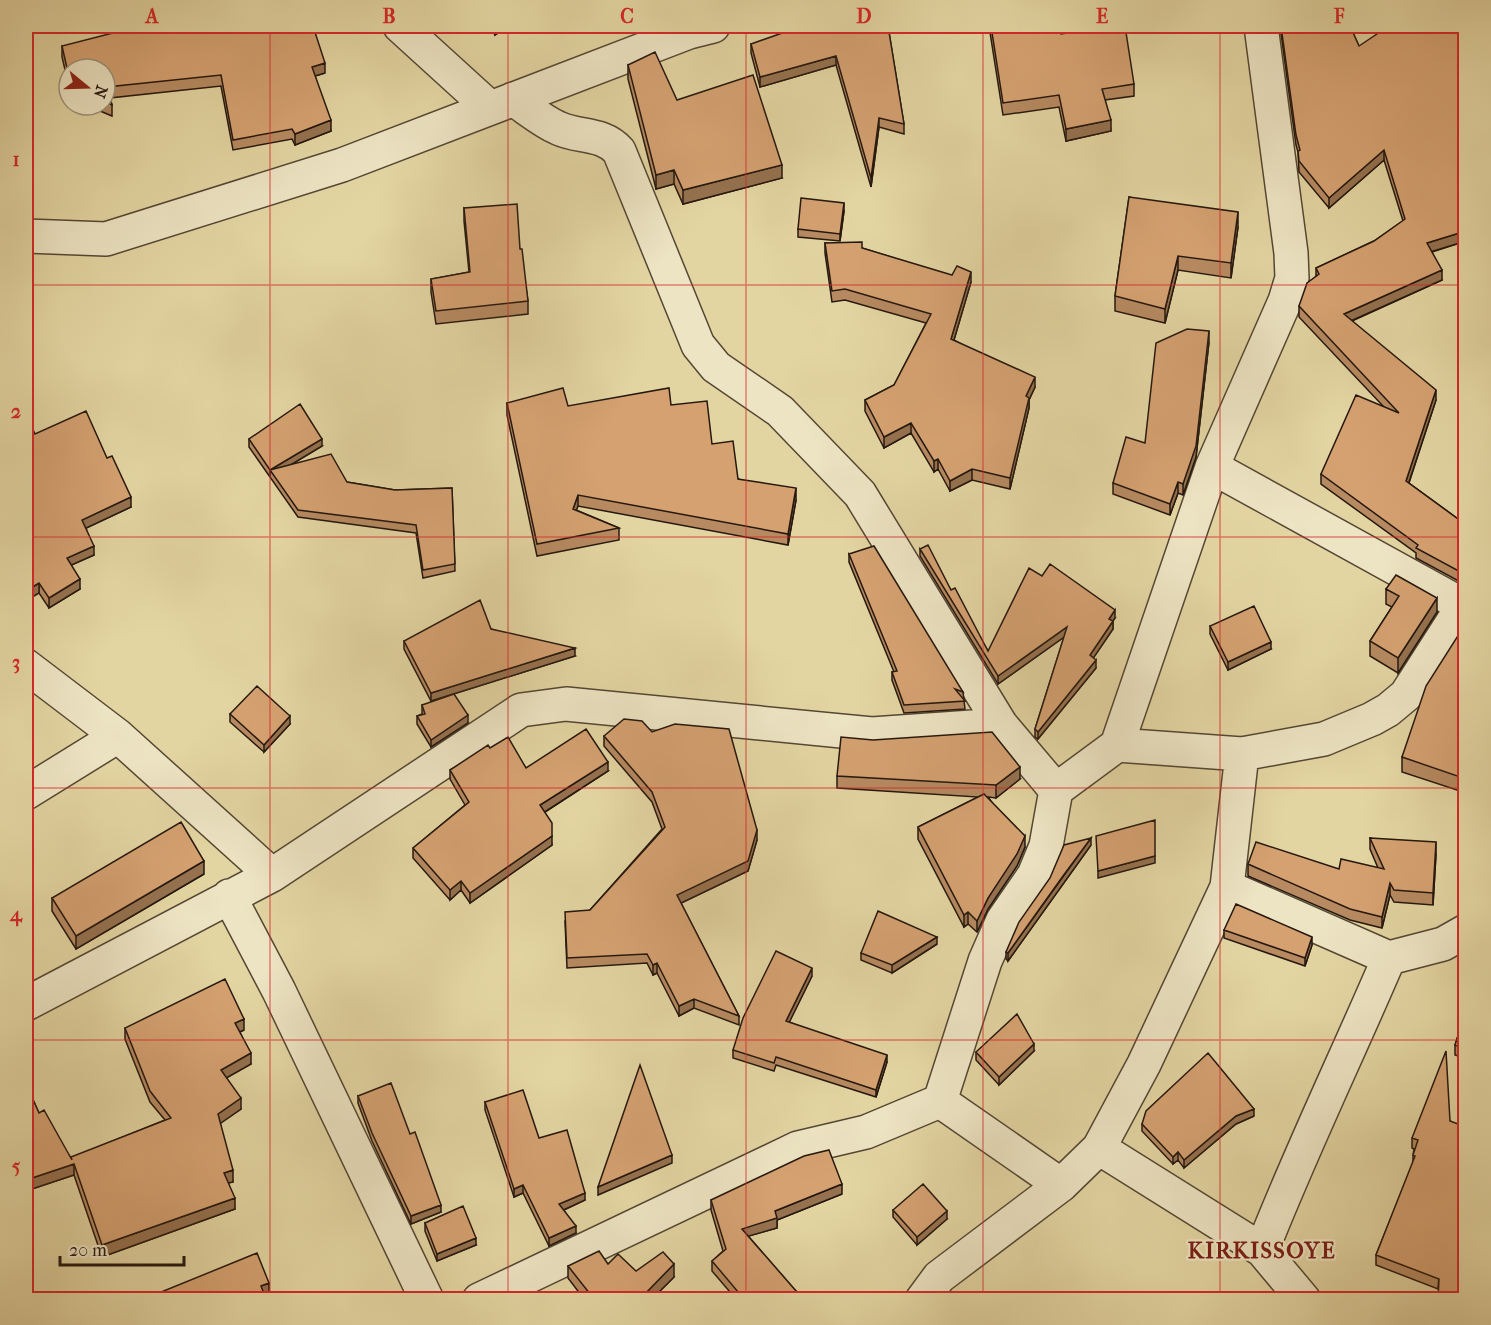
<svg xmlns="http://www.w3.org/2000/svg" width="1491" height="1325" viewBox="0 0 1491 1325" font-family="'IM FELL French Canon',serif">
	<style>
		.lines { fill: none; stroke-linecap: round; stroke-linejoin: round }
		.minor-casing { stroke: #544734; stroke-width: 36 }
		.minor { stroke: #ede4c3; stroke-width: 33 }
		.wall { fill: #b78a61; stroke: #25180f; stroke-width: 1.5 }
		.shaded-wall { fill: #95714f; stroke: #25180f; stroke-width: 1.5 }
		.building { fill: #d5a171; stroke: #25180f; stroke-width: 1.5 }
		.grid { fill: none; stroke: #d62828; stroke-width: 1.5; stroke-opacity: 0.55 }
		.labels { text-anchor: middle; stroke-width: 4.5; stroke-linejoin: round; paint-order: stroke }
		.district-label { font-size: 22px; font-weight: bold; letter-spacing: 1.5px; fill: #7a1f14; stroke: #ede4c3 }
		.neatline { fill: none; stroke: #d62828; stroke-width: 2 }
		.grid-label { font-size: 20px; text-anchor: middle; font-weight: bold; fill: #d62828 }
	</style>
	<rect width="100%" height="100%" fill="#e3d5a2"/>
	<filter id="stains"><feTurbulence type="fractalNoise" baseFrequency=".00333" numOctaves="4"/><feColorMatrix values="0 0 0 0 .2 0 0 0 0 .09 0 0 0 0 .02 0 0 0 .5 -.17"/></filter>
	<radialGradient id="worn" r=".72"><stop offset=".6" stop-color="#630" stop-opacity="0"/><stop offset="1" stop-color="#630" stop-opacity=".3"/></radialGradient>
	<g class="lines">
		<!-- minor casing -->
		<g class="minor-casing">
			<path id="minor" d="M400,26L489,107
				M513,99C527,108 542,121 558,128C579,138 602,132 619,151L698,345L716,367L780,411L860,494L1001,725
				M26,236L106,239L342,165L689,32L713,26
				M1212,467L1466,607
				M26,666L118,736L272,875
				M1242,754L1324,739L1372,719L1388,710L1406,695L1463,606
				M26,793L118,736
				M1227,887L1389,958
				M229,896L279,991L427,1300
				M26,1004L272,875L521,710L566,704L872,734L1001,725L1056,790L1117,745
				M940,1101L985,961L1003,920L1034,875L1046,846L1056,790
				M1099,1148L1262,1250C1301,1151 1347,1056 1389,958L1443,944L1466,931
				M1262,1250L1304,1300
				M479,1300L798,1148L866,1132L940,1101L1061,1185
				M922,1300L939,1277L1061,1185L1099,1148L1144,1064L1227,887L1242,754L1117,745L1212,467L1285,301L1292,278L1291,253L1261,26"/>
		</g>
		<!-- minor -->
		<use href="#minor" class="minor"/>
	</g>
	<!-- wall -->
	<path class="wall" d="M489,26H508L495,35Z
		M888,26L904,124V134L879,127L871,187L836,65L760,87L751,53V44Z
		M989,26H1059L1061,34L1134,84V96L1105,100L1111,131L1066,141L1059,107L1003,115Z
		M1280,26H1350L1359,46L1466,241L1432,252L1442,280L1352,321L1436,400L1409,483L1465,524L1466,523V585L1416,558V553L1321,484V474L1383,406L1299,317V306L1316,276V268L1374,241L1403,221L1384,160L1329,208L1299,172L1298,152L1296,145Z
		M62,46L325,73L315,76L331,131L295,145L292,139L233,150L221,86L110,98L112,105V116L86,105H105V69H69V87L62,57Z
		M628,65L677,100L782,178L683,204L674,184L656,189L628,79Z
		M1129,197L1238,227L1231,278L1178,270L1165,323L1115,311V296Z
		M464,208L520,249L528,301V314L436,324L431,292V279L469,272L464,221Z
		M844,211L840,241L798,237V229Z
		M825,243L862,248L971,282L954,340L1035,387L1029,400V408L1010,489L972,480L950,491L938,469L934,472L911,433L884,448L865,411V400L894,385L926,323L845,300L832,302L825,253Z
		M1209,342L1196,457L1183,495L1178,493L1170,515L1113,494V483L1145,443Z
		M507,403L568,406L671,405L712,444L738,479L796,500L788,545L578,506L576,510L619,528V540L537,556L507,415Z
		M35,434L107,458L131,507L86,528L94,555L71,565L80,589L49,608L39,593Z
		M249,439L322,446L292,464L347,482L395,490L452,488L455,571L423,578L416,533L298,517L249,447Z
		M920,549L951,590L988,651L1115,618L1113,621V629L1093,658L1096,668L1038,739L1035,737V729L1064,637L998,684L920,556Z
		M849,554L963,692L965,709L904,713L892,680V672H894L849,562Z
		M1386,589L1437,612L1398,673L1370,656V641L1392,607L1386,604Z
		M1466,623V793L1402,772V757Z
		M1210,626L1271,649L1228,670L1210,634Z
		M491,629L575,656L431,701L404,649V641Z
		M422,705L468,723L431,747L417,724V716L422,714Z
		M230,714L290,724L264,752L230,722Z
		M652,732L757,840L748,871L681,903L739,1016V1025L694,1008L679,1016L657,973L653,975L647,963L567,968L565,921L590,910L662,829L652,802L604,746V736Z
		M490,748L526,768L608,771L545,812L552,845L470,903L461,890L450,900L413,858V848L465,805L450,779V770Z
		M837,776L1020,779L996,798L988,797L1025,847L1017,866L988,909L977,932L968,924L964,927L918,839V827L978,797L837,788Z
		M1370,838L1436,854L1433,905L1394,902L1390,895L1382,928L1350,920L1248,876V864L1339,869L1378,868L1370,849Z
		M1091,845L1008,961L1006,959V952Z
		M204,874L76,949L52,911V898Z
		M1224,930L1312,945L1305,966L1224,938Z
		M937,944L892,973L861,960V953Z
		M812,976L789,1022L887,1062L876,1097L776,1065L774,1071L733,1058V1050Z
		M1465,1014L1466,1059L1455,1055V1045Z
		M125,1028L244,1030L240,1032L251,1064L226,1078L241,1109L220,1123L233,1182L228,1183L235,1209L102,1257L74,1175L26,1191V1084L39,1113L71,1158L165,1120L150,1102L125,1039Z
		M1034,1051L999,1085L976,1060V1052Z
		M358,1096L410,1134L441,1212L411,1224L372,1141L358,1103Z
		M485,1102L539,1138L585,1200L564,1210L576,1233L549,1246L523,1193L514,1197L485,1110Z
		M1254,1116L1236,1124L1184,1168L1178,1160L1173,1164L1142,1131V1124Z
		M1450,1121L1438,1289L1376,1265V1255L1413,1163V1155L1414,1149L1412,1148V1138Z
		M842,1194L777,1220V1228L748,1236L803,1299H736L712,1271V1261L723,1251L711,1210V1200Z
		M893,1210L947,1219L917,1245L893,1217Z
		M425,1223L476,1245L437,1261L425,1231Z
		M608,1264L636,1271L674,1277L652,1299H584L568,1278V1266Z"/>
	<!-- shaded-wall -->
	<path class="shaded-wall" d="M495,26H508L495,35Z
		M836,56V65L760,87V77Z
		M325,63V73L312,77V67Z
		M879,118V127L871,187V178Z
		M331,120V131L295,145V134Z
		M1111,120V131L1066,141V129Z
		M1384,150V160L1329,208V198Z
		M782,165V178L683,204V190Z
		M674,170V184L656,189V175Z
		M844,203V211L840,241V234Z
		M1238,212V227L1231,278V263Z
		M1466,231V241L1427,253V243Z
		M1178,256V270L1165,323V309Z
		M1442,270V280L1344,324V314Z
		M971,272V282L951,350V339Z
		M1209,331V342L1196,457L1183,495V484Z
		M1035,377V387L1029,400V408L1010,489V478L1026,396Z
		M1436,390V400L1406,491V481Z
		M911,423V433L884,448V437Z
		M322,439V446L274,475L270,470V477V470Z
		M938,459V469L934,472V461Z
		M972,469V480L950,491V481Z
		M1178,482V493L1170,515V504Z
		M796,488V500L788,545V534Z
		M578,495V506L573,520V509Z
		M131,497V507L82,530V520Z
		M94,546V555L67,567V558Z
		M80,579V589L49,608V598Z
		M39,583V593L26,601V591Z
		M1437,598V612L1398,673V658Z
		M1115,610V618L1109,626V619Z
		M1113,621V629L1090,663V655Z
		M1067,627V635L998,684V676Z
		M1271,642V649L1228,670V662Z
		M575,648V656L431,701V693Z
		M1096,660V668L1038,739V732Z
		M468,715V723L431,747V740Z
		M290,716V724L264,752V745Z
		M608,762V771L540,815V805Z
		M1020,767V779L996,798V785Z
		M757,830V840L748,871L677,905V895Z
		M552,836V845L470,903V893Z
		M1025,836V847L1017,866L988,909L977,932V921L988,898Z
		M1091,838V845L1008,961V953Z
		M1436,842V854L1433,905V893Z
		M1155,856V863L1098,878V871Z
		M204,861V874L76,949V936Z
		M461,881V890L450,900V890Z
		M1390,883V895L1382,928V917Z
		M968,912V924L964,927V915Z
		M937,937V944L892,973V965Z
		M1312,937V945L1305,966V958Z
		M657,963V973L653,975V965Z
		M812,968V976L786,1029V1021Z
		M694,999V1008L679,1016V1006Z
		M244,1019V1030L235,1034V1023Z
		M1034,1044V1051L999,1085V1077Z
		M251,1053V1064L221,1081V1070Z
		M887,1055V1062L876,1097V1090Z
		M241,1098V1109L218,1125V1114Z
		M1254,1109V1116L1236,1124L1184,1168V1160L1236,1116Z
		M1178,1152V1160L1173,1164V1157Z
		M672,1155V1163L598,1195V1187Z
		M74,1164V1175L26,1191V1180Z
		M233,1170V1182L224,1184V1173Z
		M842,1184V1194L777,1220V1228L742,1238V1229L775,1211Z
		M523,1185V1193L514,1197V1189Z
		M585,1193V1200L559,1212V1204Z
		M235,1198V1209L102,1257V1245Z
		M441,1205V1212L411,1224V1216Z
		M947,1211V1219L917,1245V1237Z
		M576,1226V1233L549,1246V1238Z
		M476,1238V1245L437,1261V1254Z
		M674,1264V1277L652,1299H640Z
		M269,1283V1293L261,1297V1286Z"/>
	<!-- building -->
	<path class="building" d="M140,26H313L325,63L312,67L331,120L295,134L292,129L233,140L221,75L107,87L112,105L105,102V69H69V77L62,46Z
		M802,26H888L904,124L879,118L871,178L836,56L760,77L751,44Z
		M991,26H1059L1061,34L1118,26H1125L1134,84L1102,89L1111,120L1066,129L1059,95L1003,103Z
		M1281,26H1350L1359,46L1389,26H1466V231L1427,243L1442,270L1344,314L1436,390L1406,481L1465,524L1466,523V575L1416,548L1418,545L1321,474L1356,395L1399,413L1299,306L1307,283L1319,274L1316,268L1374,241L1405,219L1384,150L1329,198L1299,161L1298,151L1300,150L1296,135Z
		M655,52L677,100L753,75L782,165L683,190L674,170L656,175L628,65Z
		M1129,197L1238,212L1231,263L1178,256L1165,309L1115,296Z
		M801,198L844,203L840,234L798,229Z
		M517,204L520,249H522L528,301L436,311L431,279L470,272L464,208Z
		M862,242V248L952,275L957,266L971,272L951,339L1035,377L1026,396L1029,398L1010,478L972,469L950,481L938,459L934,461L911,423L884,437L865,400L894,385L931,314L845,289L832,291L825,243Z
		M1187,329L1209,331L1196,446L1183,484L1178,482L1170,504L1113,483L1126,437L1145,443L1156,343Z
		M563,388L568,406L669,388L671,405L707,401L712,444L733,441L738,479L796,488L788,534L578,495L573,509L619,528L537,544L507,403Z
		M300,404L322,439L270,470L249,439Z
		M86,411L107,458L112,456L131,497L82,520L94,546L67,558L80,579L49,598L39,583L26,591V414L35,434Z
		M331,454L347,482L395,490L452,488L455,564L423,570L416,525L298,510L270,470Z
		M928,545L951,590L955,588L988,651L1029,568L1042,576L1050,564L1115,610L1109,619L1113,621L1090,655L1096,660L1038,732L1035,729L1067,627L998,676L920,549Z
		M874,546L963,692L955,689L965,701L904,705L892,672L897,671L849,554Z
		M1396,575L1437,598L1398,658L1370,641L1399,596L1386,589Z
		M480,600L491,629L575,648L431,693L404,641Z
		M1254,606L1271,642L1228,662L1210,626Z
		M1466,623V779L1402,757L1426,686Z
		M257,686L290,716L264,745L230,714Z
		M454,694L468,715L431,740L417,716L425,714L422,705Z
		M624,719L642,721L652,732L675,724L729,729L757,830L748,861L677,895L739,1016L694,999L679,1006L657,963L653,965L647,954L567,958L565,912L590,910L665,827L652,792L604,736Z
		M586,729L608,762L540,805L552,823V836L470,893L461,881L450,890L413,848L469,802L450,770L488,745L490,748L508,737L526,768Z
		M992,732L1020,767L996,785L837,776L841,737L873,740Z
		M984,794L1025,836L1017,854L988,898L977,921L968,912L964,915L918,827Z
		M1155,820V856L1098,871L1096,836Z
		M181,822L204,861L76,936L52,898Z
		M1091,838L1063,876L1008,953L1006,952L1019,922L1050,878L1064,845Z
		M1370,838L1436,842L1433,893L1394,890L1390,883L1382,917L1350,909L1248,864L1256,842L1339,869L1341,859L1384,869Z
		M1236,904L1312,937L1305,958L1224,930Z
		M878,911L937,937L892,965L861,953Z
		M776,951L812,968L786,1021L887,1055L876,1090L776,1057L774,1063L733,1050L743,1018Z
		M225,979L244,1019L235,1023L251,1053L221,1070L241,1098L218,1114L233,1170L224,1173L235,1198L102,1245L74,1164L26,1180V1084L39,1113L44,1110L72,1160L71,1157L171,1118L150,1091L125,1028Z
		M1017,1014L1034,1044L999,1077L976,1052Z
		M1465,1014L1466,1015V1049L1455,1045Z
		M1446,1051L1450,1121L1466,1127V1299H1438L1439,1279L1376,1255L1415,1156L1413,1155L1418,1140L1412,1138Z
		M1208,1053L1254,1109L1236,1116L1184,1160L1178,1152L1173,1157L1142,1124L1146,1111Z
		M640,1065L672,1155L598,1187Z
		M391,1083L410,1134L415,1132L441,1205L411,1216L372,1133L358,1096Z
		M523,1090L539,1138L567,1130L585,1193L559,1204L576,1226L549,1238L523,1185L514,1189L485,1102Z
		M829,1150L842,1184L775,1211L777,1218L742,1229L803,1299H743H744L712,1261L726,1249L711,1200L804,1156Z
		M923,1184L947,1211L917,1237L893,1210Z
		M463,1206L476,1238L437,1254L425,1223Z
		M599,1251L608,1264L618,1254L636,1271L663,1252L674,1264L640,1299H594L568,1266Z
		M257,1253L269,1283L261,1286L266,1299H144Z"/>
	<!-- grid -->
	<path class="grid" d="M270,26V1300M508,26V1300M746,26V1300M983,26V1300M1220,26V1300M26,285H1466M26,537H1466M26,788H1466M26,1040H1466"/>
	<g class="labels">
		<!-- district labels -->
		<g class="district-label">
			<text x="1262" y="1258">KIRKISSOYE</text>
		</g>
	</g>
	<!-- margin -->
	<rect width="1491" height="1325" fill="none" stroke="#e3d5a2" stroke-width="66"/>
	<!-- north arrow -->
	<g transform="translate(87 87) rotate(109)"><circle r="28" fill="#ede4c3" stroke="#9d927b" stroke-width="1.5"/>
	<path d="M0-4.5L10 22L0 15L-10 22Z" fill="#8f2418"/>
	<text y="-9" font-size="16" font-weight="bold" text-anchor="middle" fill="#25180f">N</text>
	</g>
	<!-- scale -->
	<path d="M60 1256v9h124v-9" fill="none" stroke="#25180f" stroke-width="3"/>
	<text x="69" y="1256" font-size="18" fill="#25180f" stroke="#ede4c3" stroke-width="4.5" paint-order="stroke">20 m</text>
	<rect x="33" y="33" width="1425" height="1259" class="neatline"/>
	<g class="grid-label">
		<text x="152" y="23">A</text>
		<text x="389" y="23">B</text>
		<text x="627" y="23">C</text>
		<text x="864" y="23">D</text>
		<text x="1102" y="23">E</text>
		<text x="1339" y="23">F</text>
		<text x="16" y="166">1</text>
		<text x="16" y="418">2</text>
		<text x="16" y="669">3</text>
		<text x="16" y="921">4</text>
		<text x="16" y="1173">5</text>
	</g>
	<rect width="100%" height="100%" filter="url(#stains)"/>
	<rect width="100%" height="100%" fill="url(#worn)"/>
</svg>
